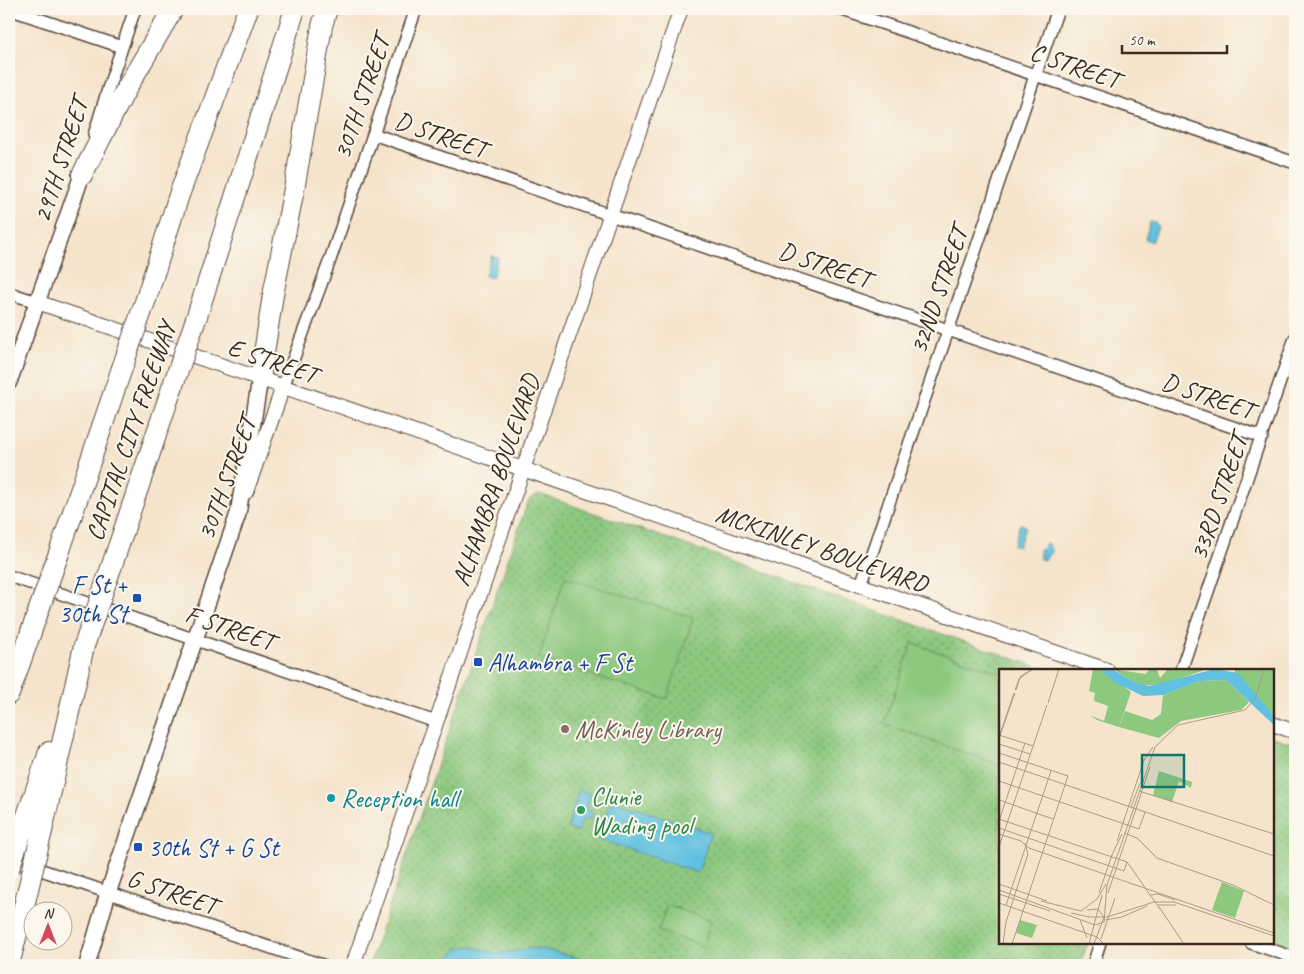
<svg xmlns="http://www.w3.org/2000/svg" width="1304" height="974" viewBox="0 0 1304 974" font-family="Caveat,sans-serif">
	<style>
		.park { fill: url(#park-dots); stroke: #64794e }
		.pitch { fill: #8cc87e; stroke: #64794e }
		.water { fill: #61c0df; stroke: #4e757e }
		.lines { fill: none; stroke-linecap: round; stroke-linejoin: round }
		.minor-casing { stroke: #574638; stroke-width: 14 }
		.tertiary-casing { stroke: #574638; stroke-width: 16 }
		.secondary-casing { stroke: #574638; stroke-width: 18 }
		.motorway-casing { stroke: #574638; stroke-width: 22 }
		.minor { stroke: #fff; stroke-width: 11 }
		.tertiary { stroke: #fff; stroke-width: 14 }
		.secondary { stroke: #fff; stroke-width: 15 }
		.motorway { stroke: #fff; stroke-width: 20 }
		.motorway-bridge-casing { stroke: #574638; stroke-width: 22; stroke-linecap: butt }
		.motorway-bridge { stroke: #fff; stroke-width: 20 }
		.transit-dot { fill: #1a4fb4; stroke: #fbf7ec; stroke-width: 2 }
		.education-dot { fill: #8d6e63; stroke: #fbf7ec; stroke-width: 2 }
		.culture-dot { fill: #0f9aa8; stroke: #fbf7ec; stroke-width: 2 }
		.leisure-dot { fill: #2e9e5b; stroke: #fbf7ec; stroke-width: 2 }
		.labels { text-anchor: middle; stroke-width: 4; stroke-linejoin: round; paint-order: stroke }
		.street-label { font-size: 25px; fill: #3b2a1e; stroke: #fbf7ec }
		.transit-label { font-size: 25px; fill: #164399; stroke: #fbf7ec; text-anchor: start }
		.education-label { font-size: 25px; fill: #785e54; stroke: #fbf7ec; text-anchor: start }
		.leisure-label { font-size: 25px; fill: #27864d; stroke: #fbf7ec; text-anchor: start }
		.culture-label { font-size: 25px; fill: #0d838f; stroke: #fbf7ec; text-anchor: start }
		.inset-road { fill: none; stroke: #ab9a86; stroke-width: 1 }
		.view { fill: #0f766e; fill-opacity: 0.15; stroke: #0f766e; stroke-width: 2.5 }
		.inset-edge { fill: none; stroke: #3b2a1e; stroke-width: 2.5 }
	</style>
	<defs>
		<pattern id="park-dots" width="8" height="8" patternUnits="userSpaceOnUse" patternTransform="scale(1.25)"><rect width="8" height="8" fill="#8cc87e"/><path d="M2 2h.1M6 6h.1" fill="none" stroke="#74a367" stroke-width="1.8" stroke-linecap="round"/></pattern>
	</defs>
	<rect width="100%" height="100%" fill="#fbf7ec"/>
	<filter id="ink" filterUnits="userSpaceOnUse"><feTurbulence type="fractalNoise" baseFrequency=".02" numOctaves="2"/><feDisplacementMap in="SourceGraphic" scale="10" xChannelSelector="R" yChannelSelector="G"/><feConvolveMatrix kernelMatrix="1 2 1 2 8 2 1 2 1" color-interpolation-filters="sRGB"/></filter>
	<filter id="wash" filterUnits="userSpaceOnUse"><feTurbulence type="fractalNoise" baseFrequency=".0096" numOctaves="4" result="noise"/><feDisplacementMap in="SourceGraphic" scale="20" xChannelSelector="R" yChannelSelector="G"/><feGaussianBlur stdDeviation="1.12" result="paint"/><feColorMatrix in="noise" values="0 0 0 0 0 0 0 0 0 0 0 0 0 0 0 0 0 1.4 0 .05"/><feComposite in="paint" operator="in"/></filter>
	<g filter="url(#wash)">
		<rect width="100%" height="100%" fill="#f5e4cc"/>
		<!-- park -->
		<path class="park" d="M538,495H542L1046,670H1000V943H1088L1080,965H369L527,504L530,499Z
			M1273,737L1295,744V948L1273,940Z"/>
		<!-- pitch -->
		<path class="pitch" d="M565,577L693,618L667,699L539,658Z
			M912,643L1000,673V765L884,724Z
			M667,905L711,920L703,946L658,931Z"/>
		<!-- water -->
		<path class="water" d="M1150,222L1156,223L1158,227L1152,242L1145,239Z
			M491,256L498,257L492,278L485,276Z
			M1020,524L1026,526L1018,547L1013,545Z
			M1047,543L1049,545L1052,552L1047,556L1044,560L1040,559L1039,550L1043,549L1045,544Z
			M579,790L591,794L586,808L593,812L591,820L583,818L578,832L567,828Z
			M612,800L711,833L698,873L598,839Z
			M470,946L495,953H503L533,948L543,949L581,959L587,962L590,965H445L457,949Z"/>
	</g>
	<g filter="url(#ink)">
		<g class="lines">
			<!-- minor casing -->
			<g class="minor-casing">
				<path id="minor" d="M9,9L122,47
					M840,9L1295,163
					M373,134L1262,437
					M94,135L108,89L135,9
					M9,293L37,302
					M283,387L330,260L416,9
					M9,576L436,722
					M861,585L1058,9
					M1181,670L1295,338
					M9,859L322,965
					M1251,943L1295,958
					M1093,965L1100,943"/>
			</g>
			<!-- tertiary casing -->
			<g class="tertiary-casing">
				<path id="tertiary" d="M37,302L1107,670
					M246,492L283,387
					M1273,724L1295,732
					M353,965L681,9"/>
			</g>
			<!-- secondary casing -->
			<g class="secondary-casing">
				<path id="secondary" d="M9,382L82,175
					M87,965L108,893L238,514L260,379"/>
			</g>
			<!-- motorway casing -->
			<g class="motorway-casing">
				<path id="motorway" d="M82,175L125,91L173,9
					M146,299L179,195L248,9
					M197,316L295,9
					M260,379L273,295L295,184L322,26L327,9
					M60,550L121,371
					M111,568L172,388
					M9,694L31,632
					M24,824L49,752
					M42,831L84,646
					M9,965L24,906"/>
			</g>
			<!-- minor -->
			<use href="#minor" class="minor"/>
			<!-- tertiary -->
			<use href="#tertiary" class="tertiary"/>
			<!-- secondary -->
			<use href="#secondary" class="secondary"/>
			<!-- motorway -->
			<use href="#motorway" class="motorway"/>
			<!-- motorway-bridge casing -->
			<g class="motorway-bridge-casing">
				<path id="motorway-bridge" d="M121,371L146,299
					M172,388L197,316
					M31,632L60,550
					M84,646L111,568
					M9,869L24,824
					M24,906L42,831"/>
			</g>
			<!-- motorway-bridge -->
			<use href="#motorway-bridge" class="motorway-bridge"/>
		</g>
	</g>
	<!-- markers -->
	<g class="transit-dot">
		<rect x="132" y="593" width="10" height="10" rx="2.5"/>
		<rect x="473" y="657" width="10" height="10" rx="2.5"/>
		<rect x="133" y="842" width="10" height="10" rx="2.5"/>
	</g>
	<circle class="education-dot" cx="565" cy="729" r="5"/>
	<circle class="culture-dot" cx="331" cy="798" r="5"/>
	<circle class="leisure-dot" cx="581" cy="810" r="5"/>
	<g class="labels">
		<!-- street labels -->
		<g class="street-label">
			<text transform="translate(1075 65) rotate(19)" y="9">C STREET</text>
			<text transform="translate(361 97) rotate(-71)" y="9">30TH STREET</text>
			<text transform="translate(441 134) rotate(19)" y="9">D STREET</text>
			<text transform="translate(60 160) rotate(-72)" y="9">29TH STREET</text>
			<text transform="translate(825 264) rotate(19)" y="9">D STREET</text>
			<text transform="translate(938 290) rotate(-71)" y="9">32ND STREET</text>
			<text transform="translate(273 360) rotate(19)" y="9">E STREET</text>
			<text transform="translate(1208 395) rotate(19)" y="9">D STREET</text>
			<text transform="translate(130 431) rotate(-71)" y="9">CAPITAL CITY FREEWAY</text>
			<text transform="translate(226 478) rotate(-70)" y="9">30TH STREET</text>
			<text transform="translate(495 480) rotate(-71)" y="9">ALHAMBRA BOULEVARD</text>
			<text transform="translate(1218 497) rotate(-71)" y="9">33RD STREET</text>
			<text transform="translate(822 548) rotate(19)" y="9">MCKINLEY BOULEVARD</text>
			<text transform="translate(230 627) rotate(19)" y="9">F STREET</text>
			<text transform="translate(172 891) rotate(19)" y="9">G STREET</text>
		</g>
		<!-- transit labels -->
		<g class="transit-label">
			<text x="127" y="593" text-anchor="end">F St +<tspan x="127" dy="29">30th St</tspan></text>
			<text x="488" y="671">Alhambra + F St</text>
			<text x="148" y="856">30th St + G St</text>
		</g>
		<!-- education labels -->
		<g class="education-label">
			<text x="575" y="738">McKinley Library</text>
		</g>
		<!-- leisure labels -->
		<g class="leisure-label">
			<text x="591" y="805">Clunie<tspan x="591" dy="29">Wading pool</tspan></text>
		</g>
		<!-- culture labels -->
		<g class="culture-label">
			<text x="341" y="807">Reception hall</text>
		</g>
	</g>
	<!-- overview -->
	<g transform="translate(999 669)">
		<rect width="275" height="275" fill="#f5e4cc"/>
		<path d="M94,0H101L132,23L120,58L98,51L90,46L105,52L109,37L95,32L96,24L90,22ZM114,0L146,5L151,0H158L161,9L169,0L206,1L163,15L141,17ZM236,0H275V47L236,4Z" fill="#8cc87e"/>
		<path d="M223,213L245,222L236,249L213,241ZM21,251L38,256L33,269L17,264Z" fill="#8cc87e"/>
		<path d="M227,11L250,33L242,41L182,52L160,69L120,58L126,42L153,51L162,45L164,26L201,12ZM160,102L193,113L192,119L180,112L173,133L154,126Z" fill="#8cc87e"/>
		<path d="M101,0H113L135,13L150,17L216,0L239,4L275,47V56L227,11L201,12L164,26L144,27L115,13Z" fill="#61c0df"/>
		<path class="inset-road" d="M16,21L21,8L33,0M17,21L21,9L34,0M49,34L60,0M0,66L34,77M0,68L15,24M0,69L16,24M0,75L31,85M0,84L69,107L13,275M145,91L154,78M0,93L275,187M0,112L140,160L146,143M140,122L275,165M0,131L54,150M132,138L141,114M0,150L128,193L161,240M0,152L26,74M0,159L125,202L128,193M125,164L138,169L158,189L234,216L275,236M0,165L22,172L30,179L275,264M118,172L145,91M0,178L48,36M112,188L123,165M0,215L48,232M0,221L96,256L105,253L108,216L156,78L179,56L246,41L256,30L265,0M100,224L113,186M109,224L151,98M0,225L51,242M152,226L159,225L176,231M42,232L82,242L98,230L107,215M0,234L98,268L105,275M7,236L52,102M159,236H177M160,238L185,275M88,241L99,240L105,248L95,275M72,244L90,248H108L155,233H175L275,267M81,251L88,269M106,251L123,248L148,237M102,270L116,229M4,275L7,253L29,185L26,174M90,275L103,226"/>
		<path class="view" d="M143,86H185V118H143Z"/>
		<rect width="275" height="275" class="inset-edge"/>
	</g>
	<!-- margin -->
	<rect width="1304" height="974" fill="none" stroke="#fbf7ec" stroke-width="30"/>
	<!-- north arrow -->
	<g transform="translate(48 926)"><circle r="24" fill="#fbf7ec" stroke="#aea59a"/>
	<path d="M0-4L9 19L0 12L-9 19Z" fill="#d1495b"/>
	<text y="-8" font-size="14" font-weight="bold" text-anchor="middle" fill="#3b2a1e">N</text>
	</g>
	<!-- scale -->
	<path d="M1122 45v8h105v-8" fill="none" stroke="#3b2a1e" stroke-width="2.5"/>
	<text x="1129" y="45" font-size="15" fill="#3b2a1e" stroke="#fbf7ec" stroke-width="4" paint-order="stroke">50 m</text>
</svg>
